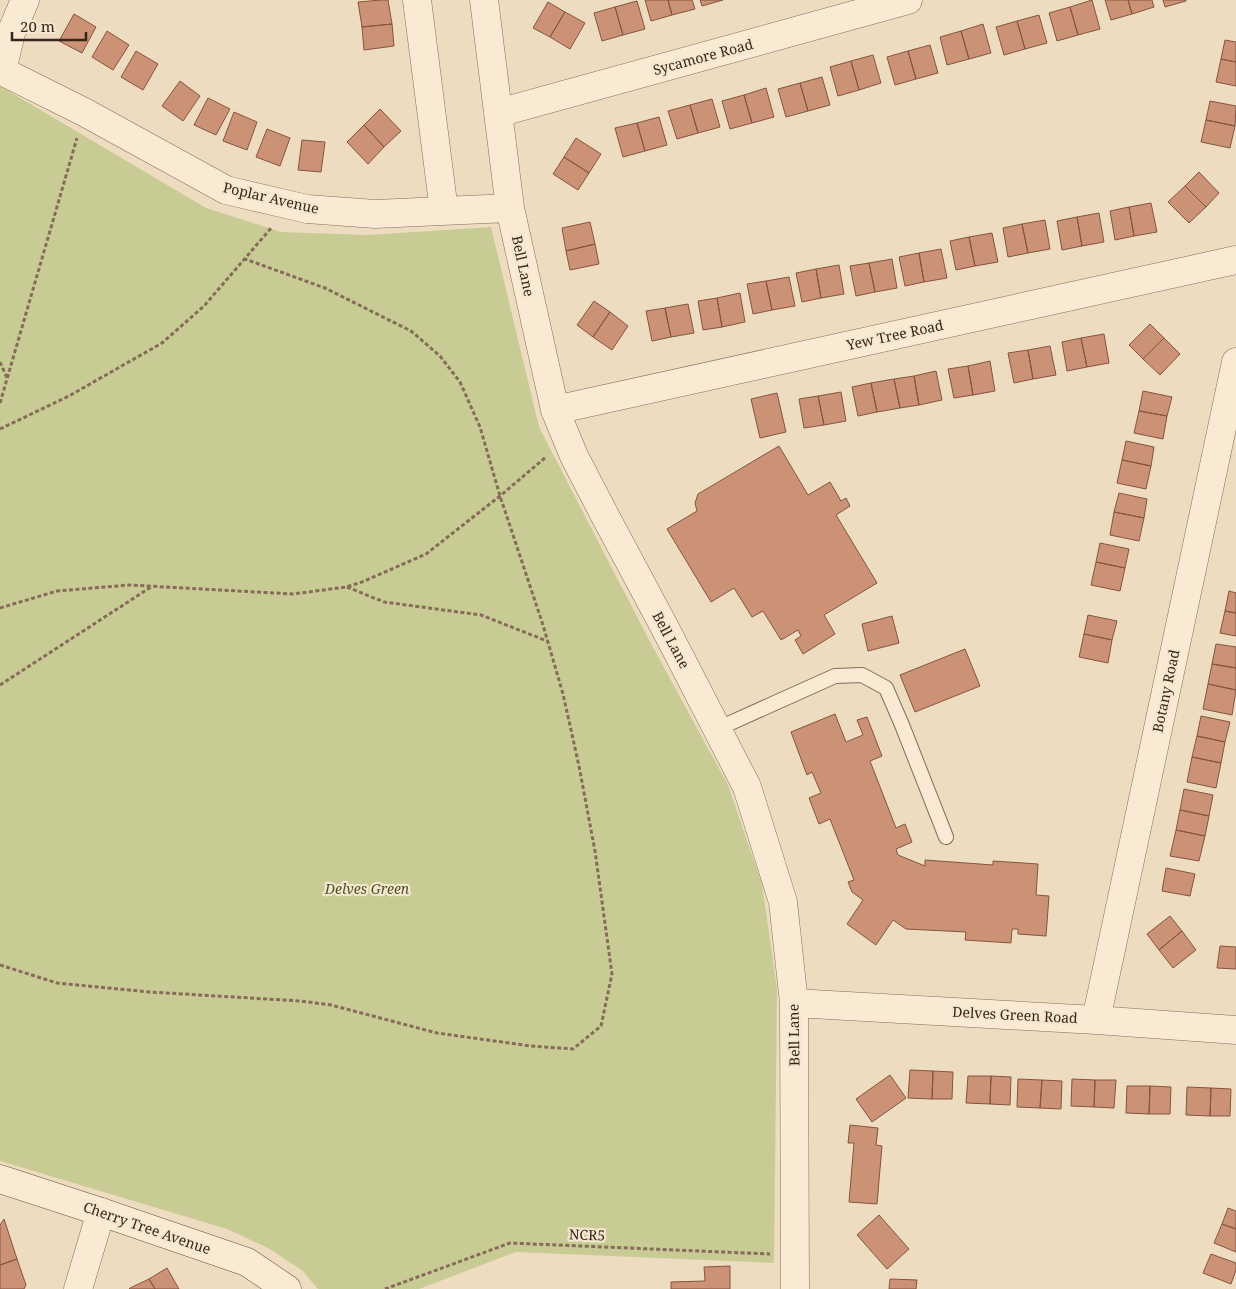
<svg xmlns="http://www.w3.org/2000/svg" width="1236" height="1289" viewBox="0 0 1236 1289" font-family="'Noto Serif',serif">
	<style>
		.park { fill: #c9cb94 }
		.building { fill: #cc9275; stroke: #85543e }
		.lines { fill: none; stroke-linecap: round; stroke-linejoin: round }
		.lane-casing { stroke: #866c58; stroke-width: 16 }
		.street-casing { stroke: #866c58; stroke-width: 29 }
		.secondary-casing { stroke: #684e3b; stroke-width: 29 }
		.path { stroke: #866c58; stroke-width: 3; stroke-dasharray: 4 2.5; stroke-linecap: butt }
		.lane { stroke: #f8ead3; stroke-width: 14 }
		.street { stroke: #f8ead3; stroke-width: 28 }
		.secondary { stroke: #f8ead3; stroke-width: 28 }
		.labels { text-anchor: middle; stroke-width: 4.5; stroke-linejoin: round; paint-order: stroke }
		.street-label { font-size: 14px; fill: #36261c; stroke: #f5e7cf }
		.park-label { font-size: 14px; font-style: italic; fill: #4a5223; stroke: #f5e7cf }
	</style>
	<rect width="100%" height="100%" fill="#eddcc0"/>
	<!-- park -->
	<path class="park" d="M0,86L206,208L281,232L368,235L491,227L539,427L649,640L728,785L762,884L777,989L774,1263L516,1252L419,1289H318L303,1271L270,1249L227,1229L0,1161Z"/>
	<!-- building -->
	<path class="building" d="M381,0H388L392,24L362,27L358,2Z
		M645,0H668L672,15L651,21Z
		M668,0H692L695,9L672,15Z
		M700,0H723L702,6Z
		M1092,0L1100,29L1078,35L1070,7Z
		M1105,0H1128L1132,14L1111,20Z
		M1128,0H1152L1154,7L1132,14Z
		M1163,0H1186V1L1165,7Z
		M637,1L645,29L623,35L615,7Z
		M548,2L565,12L550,37L533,28Z
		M615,7L623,35L602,41L594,13Z
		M1070,7L1078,35L1057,41L1049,13Z
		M565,12L585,23L570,49L550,37Z
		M74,14L96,27L82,53L59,41Z
		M1039,15L1047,43L1025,49L1017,21Z
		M1017,21L1025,49L1004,55L996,27Z
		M392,24L394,46L364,50L362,27Z
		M983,24L991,53L969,59L961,31Z
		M107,31L129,45L113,70L92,57Z
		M961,31L969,59L947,65L940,37Z
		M1225,40L1236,42V62L1221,59Z
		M930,45L938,73L916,79L908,51Z
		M136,51L158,64L143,90L121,77Z
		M908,51L916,79L895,85L887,57Z
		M873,55L881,83L859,90L851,61Z
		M1221,59L1236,62V86L1216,82Z
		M851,61L859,90L838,96L830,67Z
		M822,77L830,105L808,111L800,83Z
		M180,81L200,96L183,121L162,106Z
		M800,83L808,111L786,117L778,89Z
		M766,88L774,117L752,123L744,95Z
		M744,95L752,123L730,129L722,101Z
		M208,98L230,109L216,135L194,125Z
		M712,99L720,127L698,133L690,105Z
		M1210,101L1236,106L1235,126L1206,120Z
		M690,105L698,133L677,139L668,111Z
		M380,109L401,131L384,147L364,125Z
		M234,112L257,122L247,150L223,141Z
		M659,117L667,145L645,151L637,123Z
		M1206,120L1235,126L1230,148L1201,142Z
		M637,123L645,151L623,157L615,128Z
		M364,125L384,147L368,164L347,142Z
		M267,129L290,138L280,166L256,157Z
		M576,138L601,154L589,173L564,157Z
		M302,140L325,142L321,172L298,170Z
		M564,157L589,173L578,190L553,174Z
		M1199,172L1219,193L1206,207L1185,186Z
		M1185,186L1206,207L1189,223L1168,202Z
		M1151,203L1157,232L1134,236L1129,207Z
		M1129,207L1134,236L1115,240L1110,211Z
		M1099,213L1104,242L1082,246L1077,217Z
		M1077,217L1082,246L1062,250L1057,221Z
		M1045,220L1050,249L1028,253L1022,224Z
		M590,222L595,244L566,251L562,228Z
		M1022,224L1028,253L1008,257L1003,228Z
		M992,233L998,262L975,266L969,237Z
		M969,237L975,266L956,270L950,241Z
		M595,244L599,264L570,270L566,251Z
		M941,249L947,278L924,282L919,253Z
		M919,253L924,282L905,286L899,257Z
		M892,259L897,288L875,292L869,263Z
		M869,263L875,292L856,296L850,266Z
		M839,265L844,294L821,298L816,269Z
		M816,269L821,298L802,302L796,273Z
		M789,277L795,306L772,310L766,281Z
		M766,281L772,310L753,314L747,284Z
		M740,293L745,322L722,327L717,298Z
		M717,298L722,327L703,330L698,301Z
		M594,301L610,312L593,337L577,325Z
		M688,304L694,333L671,337L665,308Z
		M665,308L671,337L652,341L646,311Z
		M610,312L628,326L612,350L593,337Z
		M1150,324L1164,338L1143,359L1129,345Z
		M1104,334L1109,363L1087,367L1081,338Z
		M1081,338L1087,367L1067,371L1062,342Z
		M1164,338L1180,354L1160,375L1143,359Z
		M1050,346L1056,375L1033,379L1028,350Z
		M1028,350L1033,379L1014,383L1008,353Z
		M990,361L995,391L973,395L968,366Z
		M968,366L973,395L954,398L948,369Z
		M936,371L942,400L919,405L914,376Z
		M914,376L919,405L900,408L894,379Z
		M894,379L900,408L877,412L871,383Z
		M871,383L877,412L858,416L852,387Z
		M1143,391L1172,397L1167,416L1139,411Z
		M841,392L846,421L824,425L818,396Z
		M777,393L786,432L760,438L751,399Z
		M818,396L824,425L804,428L799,399Z
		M1139,411L1167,416L1163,439L1134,433Z
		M1126,441L1154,447L1151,466L1122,460Z
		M779,446L808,495L830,482L841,501L846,498L850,506L836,515L877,583L824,615L835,634L803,654L795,640L801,636L798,630L781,640L763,611L752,617L734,588L711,602L667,529L697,511L695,503L698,494Z
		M1122,460L1151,466L1146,489L1117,483Z
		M1119,493L1147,499L1144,518L1114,512Z
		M1114,512L1144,518L1139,541L1110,535Z
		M1100,543L1129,549L1125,568L1096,562Z
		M1096,562L1125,568L1120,591L1091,585Z
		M1229,591L1236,593V613L1225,611Z
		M1225,611L1236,613V636L1220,633Z
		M1088,615L1117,621L1112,640L1084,634Z
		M892,616L899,643L868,651L862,624Z
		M1084,634L1112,640L1108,663L1079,657Z
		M1216,644L1236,647V668L1212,664Z
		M965,649L980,686L915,712L900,675Z
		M1212,664L1236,668V690L1208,684Z
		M1208,684L1236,690L1232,715L1203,709Z
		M835,714L846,742L863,735L857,720L867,717L882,756L870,761L896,828L905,824L912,842L896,849L898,855L925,866V860L993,865V861L1038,864L1036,895L1049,896L1046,936L1018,934V929H1012L1011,943L965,940L966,932L906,929L893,920L876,945L847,924L863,900L852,892L848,882L854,880L830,819L819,824L809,798L821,793L812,772L807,775L791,732Z
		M1201,716L1230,722L1225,742L1197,736Z
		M1197,736L1225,742L1221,763L1192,757Z
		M1192,757L1221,763L1216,788L1187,782Z
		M1184,789L1213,795L1209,816L1180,810Z
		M1180,810L1209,816L1205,836L1176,830Z
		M1176,830L1205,836L1199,861L1170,856Z
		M1166,868L1195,874L1190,896L1162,891Z
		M1170,916L1182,931L1159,950L1147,934Z
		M1182,931L1196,950L1173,968L1159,950Z
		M1220,946L1236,947V969L1217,968Z
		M910,1070L933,1071L932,1099L908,1098Z
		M933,1071L953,1072L952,1099H932Z
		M890,1075L906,1098L872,1122L856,1099Z
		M968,1076H991L990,1104L966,1103Z
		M991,1076L1011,1077L1010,1105L990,1104Z
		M1018,1079L1042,1080L1040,1108L1017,1107Z
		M1072,1079L1095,1080L1094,1107L1071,1106Z
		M1042,1080L1062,1081L1061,1109L1040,1108Z
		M1095,1080H1116L1114,1108L1094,1107Z
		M1127,1086H1150L1149,1114L1126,1113Z
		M1150,1086L1171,1087L1170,1114H1149Z
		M1187,1087L1211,1088L1210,1116L1186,1115Z
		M1211,1088L1231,1089L1230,1116H1210Z
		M850,1125L878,1128L876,1145L882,1146L877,1204L849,1202L854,1143H848Z
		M1228,1208L1236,1211V1229L1222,1224Z
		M879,1215L909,1249L887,1269L857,1235Z
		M4,1219L17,1259L0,1265V1225Z
		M1222,1224L1236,1229V1252L1214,1243Z
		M1211,1254L1236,1263V1270L1231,1284L1203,1273Z
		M17,1259L26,1285L24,1289H0V1265Z
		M730,1266V1289H671V1282L705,1281L704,1267Z
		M167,1268L179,1289H155L149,1279Z
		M149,1279L155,1289H129L130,1288Z
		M890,1279L917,1280L916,1289H889Z"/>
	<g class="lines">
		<!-- lane casing -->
		<g class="lane-casing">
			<path id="lane" d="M717,729L835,676L862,675L886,688L902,725L946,837"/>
		</g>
		<!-- street casing -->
		<g class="street-casing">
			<path id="street" d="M417,0L444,211
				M484,0L510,208L555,410L574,456L603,512L665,628L747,787L783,902L794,1003L795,1289
				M0,70L84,112L226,190L307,209L375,214L510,208
				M2,71L11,33L25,0
				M498,113L908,0
				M555,410L1236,260
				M794,1003L1096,1020L1236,1030
				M1096,1020L1236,362
				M78,1289L101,1212"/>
		</g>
		<!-- secondary casing -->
		<g class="secondary-casing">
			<path id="secondary" d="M0,1179L101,1212L247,1262L287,1289"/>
		</g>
		<!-- path -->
		<path class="path" d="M0,362L7,378
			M0,403L77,138
			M0,429L69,396L162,343L204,306L272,227
			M347,587L384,602L481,615L547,641
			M0,608L57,591L129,585L293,594L346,587L362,582L426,554L500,496L546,457
			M0,685L151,587
			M0,965L57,983L150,992L300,1001L331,1005L437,1033L531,1046L573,1049L601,1026L612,974L595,851L579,766L563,694L543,625L500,496L480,427L460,382L440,356L411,331L325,288L245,259
			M385,1289L510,1243L770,1254"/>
		<!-- lane -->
		<use href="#lane" class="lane"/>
		<!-- street -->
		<use href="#street" class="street"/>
		<!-- secondary -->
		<use href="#secondary" class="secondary"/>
	</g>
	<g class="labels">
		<!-- street labels -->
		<g class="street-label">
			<text transform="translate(703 57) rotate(-15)" y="5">Sycamore Road</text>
			<text transform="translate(271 198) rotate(13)" y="5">Poplar Avenue</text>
			<text transform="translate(523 266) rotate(78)" y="5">Bell Lane</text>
			<text transform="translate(895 335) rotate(-12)" y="5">Yew Tree Road</text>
			<text transform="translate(671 640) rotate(62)" y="5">Bell Lane</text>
			<text transform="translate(1166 691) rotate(-78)" y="5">Botany Road</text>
			<text transform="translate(1015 1015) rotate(3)" y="5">Delves Green Road</text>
			<text transform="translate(794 1035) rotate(-91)" y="5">Bell Lane</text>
			<text transform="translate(147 1228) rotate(19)" y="5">Cherry Tree Avenue</text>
			<text transform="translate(587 1235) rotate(2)" y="5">NCR5</text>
		</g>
		<!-- park labels -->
		<g class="park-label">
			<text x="367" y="894">Delves Green</text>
		</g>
	</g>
	<!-- scale -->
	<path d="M12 32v8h74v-8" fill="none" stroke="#36261c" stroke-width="2.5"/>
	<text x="20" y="32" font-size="15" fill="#36261c" stroke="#f5e7cf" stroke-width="4" paint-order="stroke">20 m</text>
</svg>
